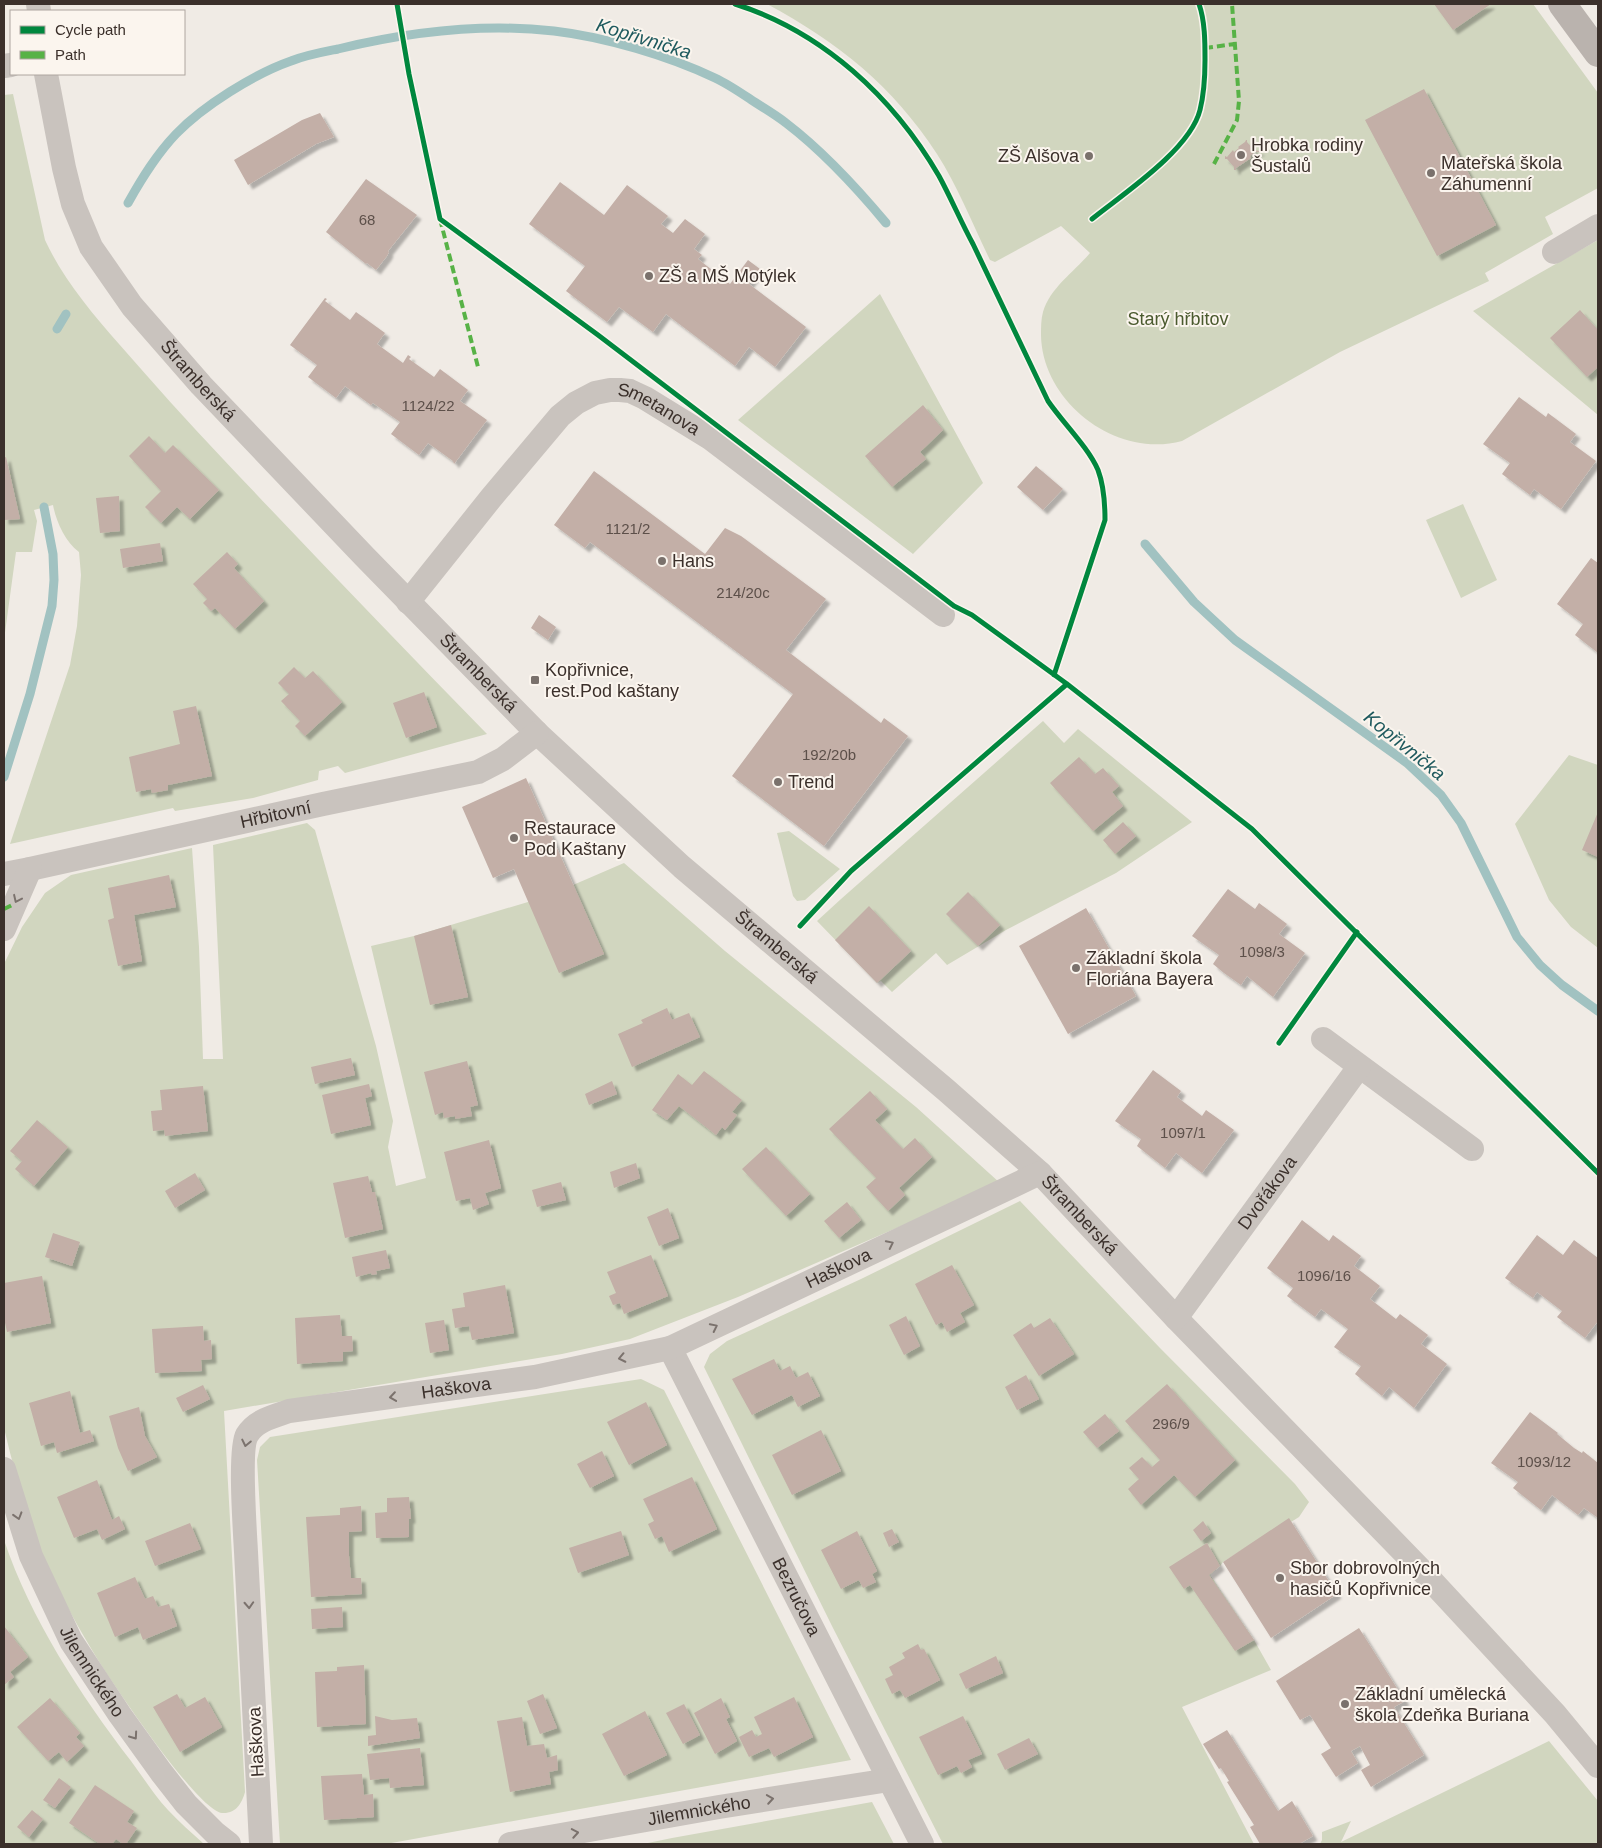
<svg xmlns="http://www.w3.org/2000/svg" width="1602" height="1848" viewBox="0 0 1602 1848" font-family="Helvetica,sans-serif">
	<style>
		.green { fill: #d1d6bf }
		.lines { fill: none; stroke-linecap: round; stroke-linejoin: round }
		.stream { stroke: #a1c2c1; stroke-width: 9 }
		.building { fill: #c3afa7; filter: url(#shadow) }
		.street { stroke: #c9c3be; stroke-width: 24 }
		.secondary { stroke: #bab3ae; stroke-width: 28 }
		.quiet { stroke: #57b246; stroke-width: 4; stroke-dasharray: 8 4; stroke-linecap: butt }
		.cycleway-casing { stroke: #fbf5ee; stroke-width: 8 }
		.cycleway { stroke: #00873e; stroke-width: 5 }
		.oneway { stroke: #7b726d }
		.poi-dot { fill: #7a716c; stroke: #fbf5ee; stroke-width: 2 }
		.labels { text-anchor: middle; stroke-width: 4; stroke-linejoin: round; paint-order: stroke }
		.number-label { font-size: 15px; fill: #5d504a }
		.poi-label { font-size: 18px; fill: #3b302b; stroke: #fbf5ee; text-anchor: start }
		.park-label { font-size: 18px; fill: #4a5a2e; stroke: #fbf5ee }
		.street-label { font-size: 18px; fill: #3b302b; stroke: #fbf5ee }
		.water-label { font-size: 19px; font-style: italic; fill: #1f5a5e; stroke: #fbf5ee }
	</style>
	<defs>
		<filter id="shadow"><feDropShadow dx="4.5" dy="4.5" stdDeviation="1" flood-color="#0004"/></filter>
	</defs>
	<rect width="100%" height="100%" fill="#f0ebe5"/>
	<!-- green -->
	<path class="green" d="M767,4H1533L1598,93V188L1545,217L1553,234L1485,273L1489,281L1340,352L1182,441C1116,459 1042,402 1041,335C1041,327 1041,319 1043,312C1050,288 1074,272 1090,253L1061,226L995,262L990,260C973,225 958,187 937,154C892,85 839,43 767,4Z
		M13,94L45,240C63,279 91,312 119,344C153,383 187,421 223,459C310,551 398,643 487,734L345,773L338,766L319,771L318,780L253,798L175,811L173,808L10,844L70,665L77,626L81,575L79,552C65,542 56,521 53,505L34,510L37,521L32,552H16L4,640V95Z
		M1598,240V415L1473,311Z
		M880,294L983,483L913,554L738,420Z
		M1463,504L1497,580L1461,598L1426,520Z
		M1043,721L1064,743L1078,729L1192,822L1116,873L1006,930L947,965L936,953L892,992L881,981L877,983L817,921L841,899Z
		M1569,755L1598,765V948L1571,927L1549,900L1515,824Z
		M307,823L315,830L376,1046L393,1121L388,1147L396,1186L426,1178L371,946L414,936L528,902L573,885L624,863L725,951L916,1107L1000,1183L738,1297L630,1339L562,1354L224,1411L245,1792C242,1803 236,1814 222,1813C198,1810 121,1695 105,1671C86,1641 68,1610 53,1578C31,1531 16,1479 4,1428V964L22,927L45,893L71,875L192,848L199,947L203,1059H223L213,845Z
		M789,831L840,869L805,900L797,901L793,896L777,833Z
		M1020,1201L1160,1348L1295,1484L1309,1502L1299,1517L1291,1522L1289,1520L1223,1562L1220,1566L1210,1575L1254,1640L1271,1670L1182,1707L1254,1844H943L833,1628L704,1367L710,1354L727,1341L861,1279Z
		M641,1379L664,1390L851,1760L386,1844H280L257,1460L260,1447L270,1437Z
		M4,1540C30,1618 81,1696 131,1761C143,1777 154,1795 168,1810C179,1822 192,1833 204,1844H4Z
		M1549,1741L1598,1801V1844H1320L1322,1840V1832L1351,1821L1341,1842Z
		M872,1802L894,1844H643L672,1838Z"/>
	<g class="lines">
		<!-- stream -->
		<path class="stream" d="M128,203C142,178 156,155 176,134C203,106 254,74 291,61C306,55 323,52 338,49C408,32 482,23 554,31C605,37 669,56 715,78C728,84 741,93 753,101C764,108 776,115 786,123C824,152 856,187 886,223
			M57,329L66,314
			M1145,544L1194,602L1235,640L1407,763L1441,795L1461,823L1517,937L1540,965L1562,985L1598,1011
			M4,777L30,694L52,606L54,580L53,554L44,507"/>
	</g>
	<!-- building -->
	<path class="building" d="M1434,4H1491L1453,30Z
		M1424,89L1496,225L1437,256L1365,120Z
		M320,113L334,137L316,144L248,185L234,160L302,120Z
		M1246,140H1247V142L1254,150L1260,151V152H1255L1250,156L1251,158L1236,168V170H1234V167L1227,159H1225V156L1227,157L1233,150L1234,152L1239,148L1238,147L1245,142Z
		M366,179L417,215L388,251L389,252L387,256L376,270L367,263L366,264L326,232Z
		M560,182L604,215L627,185L668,216L661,224L673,233L685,219L705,234L694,249L702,255L698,259L730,284L748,260L760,269L749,284L806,327L775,367L749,347L735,366L666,314L653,332L619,307L607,322L566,291L585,266L529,224Z
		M325,298L327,299L325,301L350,320L356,312L385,333L377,344L403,363L408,355L411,357L409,359L434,377L440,369L468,390L460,401L487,420L454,464L453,461L428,443L419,455L391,434L400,422L373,403L371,405L345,386L336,398L308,377L317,365L290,345Z
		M1580,310L1598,330V367L1587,377L1550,338Z
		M1519,397L1546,417L1548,413L1576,434L1570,442L1596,461L1561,509L1534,489L1530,495L1502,474L1510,463L1483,444Z
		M923,405L943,430L920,452L926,459L892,487L865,456Z
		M149,436L165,453L173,445L219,490L190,519L177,507L161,523L145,507L161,491L129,456Z
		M6,457L11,479L20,519L4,520V458Z
		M1036,466L1063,489L1043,510L1017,487Z
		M594,471L705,554L725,528L741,536L826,599L786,650L881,723L884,718L908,736L824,846L732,776L793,694L590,542L585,548L554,525Z
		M119,496L120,531L100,533L96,498Z
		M160,543L163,561L123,568L120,549Z
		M227,552L238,564L234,568L264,601L235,629L215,608L211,611L203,603L207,599L193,584Z
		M1591,558L1598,563V653L1575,635L1583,624L1557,604Z
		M539,615L556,627L548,640L531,628Z
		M294,667L305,678L313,671L342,702L305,736L295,726L300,721L281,701L289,694L278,683Z
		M424,692L437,727L406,738L393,703Z
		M196,706L212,776L168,785V790L152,793L151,789L136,792L129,757L180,744L173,711Z
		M1079,757L1095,774L1103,768L1119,786L1112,792L1123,806L1093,831L1050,783Z
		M526,778L604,954L559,973L514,869L493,878L462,807Z
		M1598,812V857L1582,850Z
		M1123,822L1136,836L1115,854L1103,840Z
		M169,875L176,907L134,915L142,961L118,966L108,920L114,918L108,888Z
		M1228,889L1255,909L1259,903L1287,924L1279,934L1305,953L1273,997L1247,976L1241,985L1224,973L1213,964L1219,955L1192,936Z
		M968,892L1000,925L978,946L946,914Z
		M869,906L911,951L877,983L835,940Z
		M1086,908L1136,996L1068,1034L1019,946Z
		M451,925L468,997L430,1005L414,936Z
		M667,1008L672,1020L689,1013L700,1037L632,1067L618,1034L643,1023L641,1020Z
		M351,1058L355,1075L315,1084L311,1067Z
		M467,1061L478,1105L470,1107L472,1116L455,1119V1116L444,1118L443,1112L435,1115L424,1072Z
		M1153,1070L1181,1091L1177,1097L1202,1116L1206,1110L1234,1130L1202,1173L1176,1153L1165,1168L1137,1146L1141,1139L1115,1121Z
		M704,1071L742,1100L732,1112L737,1115L725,1130L722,1127L716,1135L679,1106L667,1120L652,1110L678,1074L692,1085Z
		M612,1081L617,1094L589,1105L585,1094Z
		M369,1084L372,1096L365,1098L371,1125L331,1134L322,1095Z
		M203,1086L208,1131L165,1136L164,1130L153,1131L151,1111L162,1110L160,1090Z
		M870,1091L887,1109L875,1120L889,1135L903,1149L915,1138L932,1157L899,1188L905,1195L888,1211L866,1187L876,1178L829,1129Z
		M37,1120L68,1147L34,1186L15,1169L22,1161L10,1151Z
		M489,1140L501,1188L485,1193L489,1204L473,1210L470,1198L456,1201L444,1152Z
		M766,1147L810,1194L786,1216L742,1169Z
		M636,1163L640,1178L614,1188L610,1172Z
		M195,1173L205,1190L175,1208L165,1191Z
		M368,1176L372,1192H375L383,1229L345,1238L333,1183Z
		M561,1182L566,1200L537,1207L532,1190Z
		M847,1202L861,1220L839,1238L824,1221Z
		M668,1208L679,1238L659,1246L647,1217Z
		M1302,1220L1329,1241L1333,1235L1361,1256L1354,1266L1380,1286L1370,1299L1396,1319L1400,1314L1428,1335L1421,1344L1447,1364L1414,1408L1389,1387L1382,1396L1355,1374L1361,1366L1334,1347L1348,1329L1321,1309L1315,1317L1287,1296L1293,1288L1267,1268Z
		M53,1233L80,1242L72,1266L45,1257Z
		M1537,1235L1563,1255L1574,1240L1598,1258V1321L1585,1338L1557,1317L1562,1311L1537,1292L1533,1298L1505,1278Z
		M386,1250L390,1268L376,1271L377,1274L372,1275L371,1273L356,1277L352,1257Z
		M651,1255L668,1296L624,1314L620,1303L613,1305L609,1296L616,1293L607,1272Z
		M952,1265L974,1305L960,1313L965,1322L947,1332L942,1322L936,1325L915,1284Z
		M42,1276L51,1323L7,1332L4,1318V1283Z
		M505,1285L514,1333L472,1340L469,1326L455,1328L452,1309L465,1307L463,1293Z
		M340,1315L342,1336H352L353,1351L343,1352V1361L297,1364L295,1318Z
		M906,1316L920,1346L904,1355L889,1325Z
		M1050,1318L1074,1354L1039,1376L1013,1335L1031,1323L1034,1328Z
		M444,1320L449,1350L430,1353L425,1323Z
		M203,1326L204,1341L211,1340L212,1359L201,1360L202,1371L155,1373L152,1329Z
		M774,1359L780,1371L790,1366L796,1378L808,1372L820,1396L798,1407L792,1395L752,1415L732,1379Z
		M1026,1375L1039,1399L1017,1410L1005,1387Z
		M1167,1384L1235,1460L1195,1497L1174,1475L1141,1505L1128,1489L1139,1479L1129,1468L1142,1457L1152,1467L1160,1460L1125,1421Z
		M203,1385L210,1399L183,1412L176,1398Z
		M70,1391L80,1433L90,1430L94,1441L57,1453L54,1442L41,1446L29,1403Z
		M646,1402L667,1445L629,1465L607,1422Z
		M139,1407L145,1436L157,1457L128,1471L118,1448L109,1416Z
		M1530,1412L1558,1433L1557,1434L1574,1448L1582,1453L1583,1451L1598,1463V1518L1584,1508L1578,1515L1552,1495L1541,1510L1513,1488L1518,1482L1491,1463Z
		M1105,1414L1119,1431L1097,1448L1083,1432Z
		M821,1430L841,1471L792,1495L772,1455Z
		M602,1451L614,1476L590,1488L577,1464Z
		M692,1477L717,1529L669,1552L662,1536L655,1539L648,1524L654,1521L643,1499Z
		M97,1480L112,1520L119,1516L125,1529L102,1540L97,1529L74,1538L57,1497Z
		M409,1497L411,1519H409V1537L376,1538L375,1513L387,1512V1498Z
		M361,1506L362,1531L349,1532V1556L351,1578H361L362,1594L311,1597L306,1517L340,1515V1508Z
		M1289,1518L1337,1594L1271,1638L1223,1562Z
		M1203,1521L1211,1533L1201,1541L1193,1530Z
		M190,1523L201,1549L155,1566L145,1541Z
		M892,1529L899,1542L889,1547L883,1533Z
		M621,1531L629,1555L578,1573L569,1548Z
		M857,1531L877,1571L872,1574L876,1582L863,1588L859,1580L841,1589L821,1550Z
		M1207,1543L1220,1566L1209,1575L1254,1640L1235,1651L1190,1585L1184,1589L1169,1567Z
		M135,1577L145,1599L153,1596L158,1607L169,1604L177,1626L143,1640L138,1627L115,1637L97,1593Z
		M342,1607L343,1627L312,1629L311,1609Z
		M4,1626L28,1657L10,1672L14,1677L4,1685Z
		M1359,1628L1405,1701L1394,1707L1424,1755L1371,1787L1361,1770L1370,1765L1360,1746L1351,1751L1358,1763L1336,1777L1321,1754L1331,1748L1310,1715L1300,1720L1276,1681Z
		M918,1644L921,1650L924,1649L940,1680L905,1698L900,1690L892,1694L885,1679L893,1675L889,1667L905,1658L902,1653Z
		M996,1656L1003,1673L966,1689L959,1674Z
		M364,1665L366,1724L317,1727L315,1672L337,1671V1667Z
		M177,1694L185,1708L205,1697L222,1727L180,1752L153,1707Z
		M543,1694L557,1728L540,1734L527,1701Z
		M794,1697L813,1737L774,1757L769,1748L749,1757L739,1737L752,1730L756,1737L762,1734L754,1717Z
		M50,1698L80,1733L76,1737L84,1746L67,1762L59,1752L48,1761L17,1727Z
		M721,1698L730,1717L726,1719L737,1741L715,1754L694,1713Z
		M684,1704L700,1735L683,1744L666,1713Z
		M645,1711L667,1755L624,1776L602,1734Z
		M375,1716L392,1720L417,1718L420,1738L368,1746V1736L376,1735Z
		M963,1716L982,1754L968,1760L972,1767L961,1773L957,1766L938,1775L919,1737Z
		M522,1717L527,1746L544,1744L547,1758L557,1755L558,1770L549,1772L551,1784L510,1792L497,1721Z
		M1227,1730L1278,1811L1292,1801L1313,1836L1299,1844H1260L1250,1827L1254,1825L1227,1782L1229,1781L1221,1768L1219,1769L1203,1744Z
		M1029,1738L1038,1754L1005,1770L997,1754Z
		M420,1748L424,1785L390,1788L389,1778L370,1780L367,1754Z
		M362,1774L364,1795L373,1794L374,1817L324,1820L321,1776Z
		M59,1778L71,1787L55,1808L43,1800Z
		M95,1785L134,1811L127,1822L137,1828L126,1844H123L116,1839L112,1844H100L69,1823Z
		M32,1810L43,1819L29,1837L17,1827Z"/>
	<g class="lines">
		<!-- street -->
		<g class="street">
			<path d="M38,4L39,11"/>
			<path d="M4,66L11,65"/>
			<path id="s1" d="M46,74L64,168L73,204L91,247L132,306L201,385L364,556L537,733L682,867L946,1090L1040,1173L1176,1318L1427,1576L1555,1714L1598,1766"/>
			<path d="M1554,252L1598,226"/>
			<path id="s2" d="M408,602L491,498L560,416L576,403L595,393L610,390H620L630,391L645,398L710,438L943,615"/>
			<path id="s3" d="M4,874L30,869L323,804L478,772L503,759L537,733"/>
			<path d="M4,929L30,869"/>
			<path d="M1323,1039L1472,1149"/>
			<path id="s4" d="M1176,1318L1359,1067"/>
			<path id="s5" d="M670,1348L922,1844"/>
			<path id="s6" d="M4,1469L31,1556L71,1641L120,1715L161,1772L186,1804L215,1833L229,1844"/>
			<path id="s7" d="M261,1844C256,1747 251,1649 246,1552C245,1532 239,1449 247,1435C256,1420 275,1416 289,1411L535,1377L670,1348L1040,1173"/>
			<path id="s8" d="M510,1844L719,1807L889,1780"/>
		</g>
		<!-- secondary -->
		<path class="secondary" d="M1562,4L1598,53"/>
		<!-- quiet -->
		<path class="quiet" d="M1205,48L1235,44
			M1214,164L1237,120L1239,101L1232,4
			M440,219L478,367
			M4,909L14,904"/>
		<!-- cycleway casing -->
		<g class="cycleway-casing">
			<path id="cycleway" d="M397,4L409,74L440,219L598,335L954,606L972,615L1067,684L1252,829L1598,1173
				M735,4C823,32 893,97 939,176C951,198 961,222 973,244C998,296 1023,349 1048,401C1063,423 1088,447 1098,470C1104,486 1105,504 1105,520L1054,675
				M1092,219C1123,194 1190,150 1200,110C1204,94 1205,77 1205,60C1205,42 1205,21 1199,4
				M800,926L851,871L1067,684
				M1279,1043L1357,932"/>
		</g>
		<!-- cycleway -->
		<use href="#cycleway" class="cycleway"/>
	</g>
	<!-- one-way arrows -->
	<defs><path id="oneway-chevron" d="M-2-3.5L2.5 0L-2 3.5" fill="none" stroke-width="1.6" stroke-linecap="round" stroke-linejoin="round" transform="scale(1.25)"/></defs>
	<g class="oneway">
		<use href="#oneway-chevron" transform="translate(17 899) rotate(115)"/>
		<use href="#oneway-chevron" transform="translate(890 1244) rotate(-26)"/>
		<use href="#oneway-chevron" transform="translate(714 1327) rotate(-26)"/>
		<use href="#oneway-chevron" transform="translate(622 1358) rotate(168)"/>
		<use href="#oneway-chevron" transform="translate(393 1397) rotate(172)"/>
		<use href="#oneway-chevron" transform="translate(246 1443) rotate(102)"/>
		<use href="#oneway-chevron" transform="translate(18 1516) rotate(73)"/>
		<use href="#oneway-chevron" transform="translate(249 1605) rotate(87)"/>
		<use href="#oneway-chevron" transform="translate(134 1736) rotate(55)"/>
		<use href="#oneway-chevron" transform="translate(770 1799) rotate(-9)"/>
		<use href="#oneway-chevron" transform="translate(575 1833) rotate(-10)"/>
	</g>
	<!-- markers -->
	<g class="poi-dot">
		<circle cx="1241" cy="155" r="5"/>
		<circle cx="1089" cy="156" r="5"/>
		<circle cx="1431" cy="173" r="5"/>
		<circle cx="649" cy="276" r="5"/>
		<circle cx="662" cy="561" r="5"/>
		<rect x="530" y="675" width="10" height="10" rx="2.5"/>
		<circle cx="778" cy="782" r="5"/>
		<circle cx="514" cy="838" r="5"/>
		<circle cx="1076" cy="968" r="5"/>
		<circle cx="1280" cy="1578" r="5"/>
		<circle cx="1345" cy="1704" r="5"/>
	</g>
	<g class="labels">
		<!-- number labels -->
		<g class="number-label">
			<text x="367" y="225">68</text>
			<text x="428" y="411">1124/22</text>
			<text x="628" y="534">1121/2</text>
			<text x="743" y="598">214/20c</text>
			<text x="829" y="760">192/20b</text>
			<text x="1262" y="957">1098/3</text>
			<text x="1183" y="1138">1097/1</text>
			<text x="1324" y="1281">1096/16</text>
			<text x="1171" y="1429">296/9</text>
			<text x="1544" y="1467">1093/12</text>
		</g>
		<!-- poi labels -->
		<g class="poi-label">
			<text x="1251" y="151">Hrobka rodiny<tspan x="1251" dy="21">Šustalů</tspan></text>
			<text x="1079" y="162" text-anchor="end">ZŠ Alšova</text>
			<text x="1441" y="169">Mateřská škola<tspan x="1441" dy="21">Záhumenní</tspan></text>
			<text x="659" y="282">ZŠ a MŠ Motýlek</text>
			<text x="672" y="567">Hans</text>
			<text x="545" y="676">Kopřivnice,<tspan x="545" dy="21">rest.Pod kaštany</tspan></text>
			<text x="788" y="788">Trend</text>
			<text x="524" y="834">Restaurace<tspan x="524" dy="21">Pod Kaštany</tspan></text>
			<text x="1086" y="964">Základní škola<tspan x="1086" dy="21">Floriána Bayera</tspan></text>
			<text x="1290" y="1574">Sbor dobrovolných<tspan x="1290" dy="21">hasičů Kopřivnice</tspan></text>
			<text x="1355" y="1700">Základní umělecká<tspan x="1355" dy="21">škola Zdeňka Buriana</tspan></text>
		</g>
		<!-- park labels -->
		<g class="park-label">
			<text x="1178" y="325">Starý hřbitov</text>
		</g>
		<!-- street labels -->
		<g class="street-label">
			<text dy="6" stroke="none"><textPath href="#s1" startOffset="351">Štramberská</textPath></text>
			<text dy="6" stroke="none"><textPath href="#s2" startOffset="351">Smetanova</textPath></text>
			<text dy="6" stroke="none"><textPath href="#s1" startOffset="756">Štramberská</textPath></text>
			<text dy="6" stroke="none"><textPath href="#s3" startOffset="278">Hřbitovní</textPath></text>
			<text dy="6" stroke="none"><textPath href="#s1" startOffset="1161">Štramberská</textPath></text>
			<text dy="6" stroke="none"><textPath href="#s4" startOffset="155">Dvořákova</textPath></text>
			<text dy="6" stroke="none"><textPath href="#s1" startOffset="1566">Štramberská</textPath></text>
			<text dy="6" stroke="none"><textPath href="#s7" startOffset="1032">Haškova</textPath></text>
			<text dy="6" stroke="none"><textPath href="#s7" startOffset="628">Haškova</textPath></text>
			<text dy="6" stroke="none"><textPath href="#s5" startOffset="279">Bezručova</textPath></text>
			<text dy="6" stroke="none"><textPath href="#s6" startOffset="222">Jilemnického</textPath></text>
			<text transform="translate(256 1742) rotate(-93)" y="6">Haškova</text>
			<text dy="6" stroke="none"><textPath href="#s8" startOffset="192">Jilemnického</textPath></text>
		</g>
		<!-- water labels -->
		<g class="water-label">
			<text transform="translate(644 38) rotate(17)" y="7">Kopřivnička</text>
			<text transform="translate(1405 745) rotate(39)" y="7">Kopřivnička</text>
		</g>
	</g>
	<!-- border -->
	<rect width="1602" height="1848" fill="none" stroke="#3b302b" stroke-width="10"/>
	<!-- legend -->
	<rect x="10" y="10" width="175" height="65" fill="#fbf5ee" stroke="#aea6a0"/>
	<rect x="20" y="26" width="25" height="8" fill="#00873e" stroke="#aea6a0"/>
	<text x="55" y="35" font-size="15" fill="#3b302b">Cycle path</text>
	<rect x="20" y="51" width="25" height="8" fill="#57b246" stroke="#aea6a0"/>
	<text x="55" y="60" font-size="15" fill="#3b302b">Path</text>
</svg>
